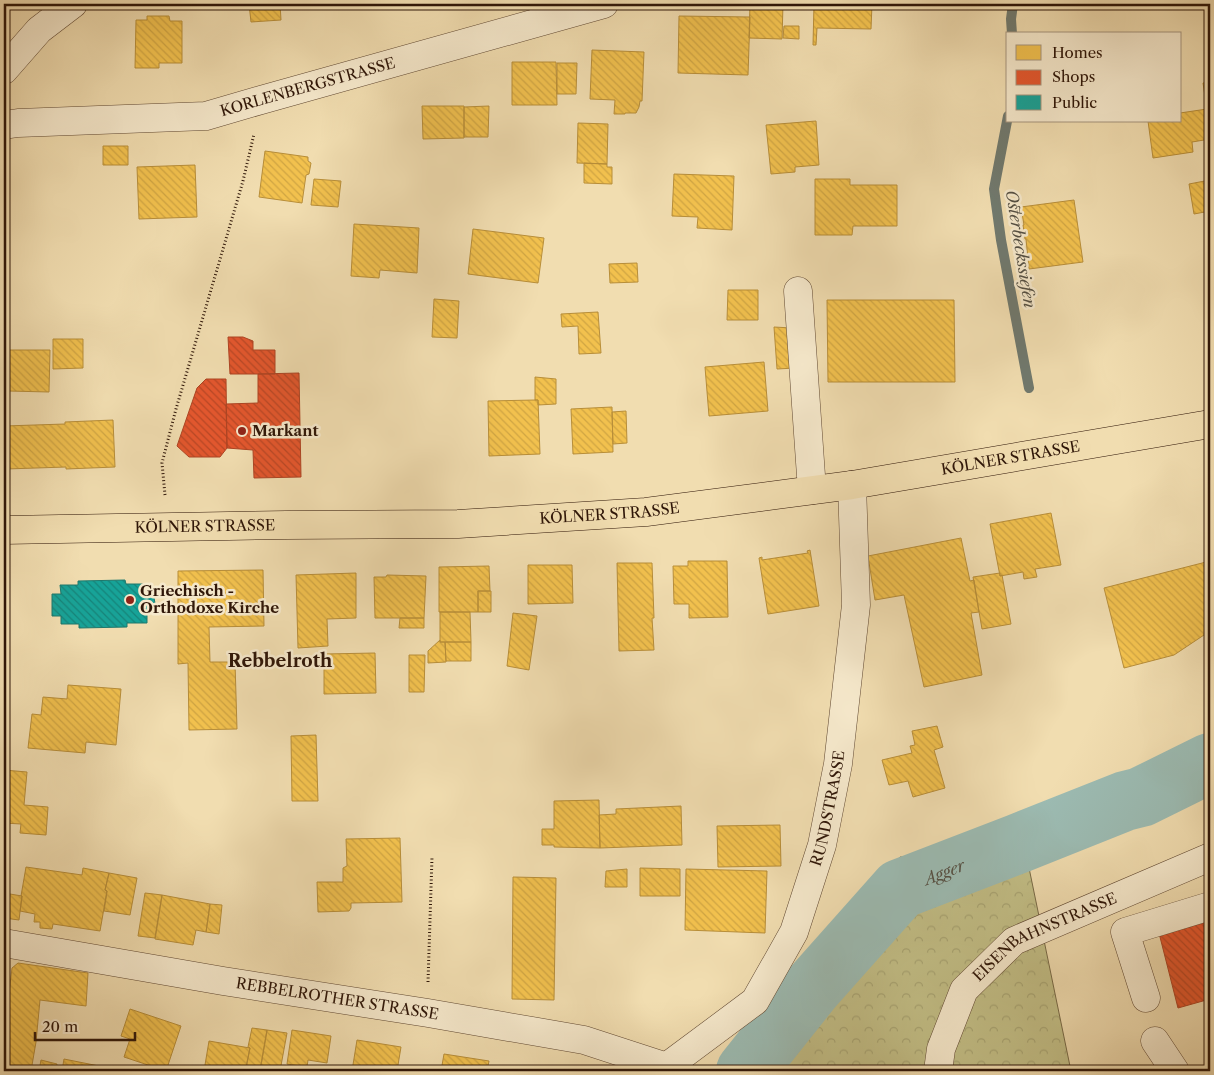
<svg xmlns="http://www.w3.org/2000/svg" width="1214" height="1075" viewBox="0 0 1214 1075" font-family="'Libre Caslon Text',serif">
	<style>
		.forest { fill: url(#forest-crowns); stroke: #786a47 }
		.homes { fill: url(#homes-back-hatch); stroke: #b88e39 }
		.shops { fill: url(#shops-back-hatch); stroke: #ae4423 }
		.public { fill: url(#public-back-hatch); stroke: #1e796d }
		.lines { fill: none; stroke-linecap: round; stroke-linejoin: round }
		.stream { stroke: #70796e; stroke-width: 10 }
		.river { stroke: #9cbbb2; stroke-width: 60 }
		.minor-casing { stroke: #604832; stroke-width: 29 }
		.major-casing { stroke: #2f1608; stroke-width: 29 }
		.path { stroke: #2f1608; stroke-width: 3; stroke-dasharray: 1 2.5; stroke-linecap: butt }
		.minor { stroke: #f6e9cc; stroke-width: 28 }
		.major { stroke: #f1ddb0; stroke-width: 28 }
		.poi-dot { fill: #8f2418; stroke: #f6e9cc; stroke-width: 2 }
		.labels { text-anchor: middle; stroke-width: 5; stroke-linejoin: round; paint-order: stroke }
		.street-label { font-size: 15px; fill: #2f1608; stroke: #f6e9cc }
		.poi-label { font-size: 15px; font-weight: bold; fill: #2f1608; stroke: #f6e9cc; text-anchor: start }
		.water-label { font-size: 16px; font-style: italic; fill: #555044; stroke: #f6e9cc }
		.quarter-label { font-size: 18px; font-weight: bold; fill: #2f1608; stroke: #f6e9cc }
	</style>
	<defs>
		<pattern id="forest-crowns" width="20" height="18" patternUnits="userSpaceOnUse" patternTransform="scale(1.25)"><rect width="20" height="18" fill="#c2be86"/><path d="M2 6a3 3 0 1 1 6 0M12 15a3 3 0 1 1 6 0" fill="none" stroke="#a7a372"/></pattern>
		<pattern id="homes-back-hatch" width="6" height="6" patternUnits="userSpaceOnUse" patternTransform="scale(1.25)"><rect width="6" height="6" fill="#f2c14e"/><path d="M-1 5l2 2M0 0l6 6M5-1l2 2" fill="none" stroke="#d0a543"/></pattern>
		<pattern id="shops-back-hatch" width="6" height="6" patternUnits="userSpaceOnUse" patternTransform="scale(1.25)"><rect width="6" height="6" fill="#e4572e"/><path d="M-1 5l2 2M0 0l6 6M5-1l2 2" fill="none" stroke="#b94725"/></pattern>
		<pattern id="public-back-hatch" width="6" height="6" patternUnits="userSpaceOnUse" patternTransform="scale(1.25)"><rect width="6" height="6" fill="#17a398"/><path d="M-1 5l2 2M0 0l6 6M5-1l2 2" fill="none" stroke="#15847a"/></pattern>
	</defs>
	<rect width="100%" height="100%" fill="#f1ddb0"/>
	<filter id="stains"><feTurbulence type="fractalNoise" baseFrequency=".004" numOctaves="4"/><feColorMatrix values="0 0 0 0 .2 0 0 0 0 .09 0 0 0 0 .02 0 0 0 .5 -.17"/></filter>
	<radialGradient id="worn" r=".72"><stop offset=".6" stop-color="#630" stop-opacity="0"/><stop offset="1" stop-color="#630" stop-opacity=".3"/></radialGradient>
	<!-- forest -->
	<path class="forest" d="M900,857L1028,863L1071,1071H777Z"/>
	<!-- homes -->
	<path class="homes" d="M249,4H280L281,20L251,22Z
		M750,4H783L782,39L749,38Z
		M814,4H872L871,29L817,28L816,45H813Z
		M147,16H169L170,21H182V63H159V68H135L136,20H147Z
		M679,16L750,17L748,75L678,73Z
		M784,26H799V39L783,38Z
		M592,50L644,52L642,101H640L639,107L636,113H625V114H614L615,100L590,99Z
		M512,62H556L557,105H512Z
		M557,63H577L576,94H557Z
		M1210,82V102L1206,103L1203,83Z
		M422,106H464V138L423,139Z
		M489,106L488,137H464V107Z
		M1207,109L1210,139L1192,142L1193,152L1153,158L1148,121H1180V113Z
		M816,121L819,165L795,167V172L771,174L766,125Z
		M578,123L608,124L607,164L577,163Z
		M103,146H128V165H103Z
		M265,151L308,157V161L311,163L309,174L306,175L302,203L259,197Z
		M584,163L607,164V167H612V184L584,183Z
		M195,165L197,217L139,219L137,167Z
		M674,174L734,176L732,230L697,228L698,217L672,216Z
		M314,179L341,181L338,207L311,205Z
		M815,179H850V185H897V226H853L852,235H815Z
		M1210,180V211L1194,214L1189,184Z
		M1074,200L1083,262L1029,269L1026,239H1025L1023,225H1024L1021,207Z
		M354,224L419,228L417,273L380,270L379,278L351,276Z
		M473,229L544,238L538,283L468,274Z
		M637,263L638,282L610,283L609,264Z
		M728,290H758V320H727Z
		M434,299L459,301L457,338L432,337Z
		M827,300H954L955,382H828Z
		M598,312L601,353L579,354L578,326L562,327L561,314Z
		M774,327L792,328L795,368L777,369Z
		M53,339H83V368L53,369Z
		M9,350H50L49,392L8,391Z
		M764,362L768,411L709,416L705,367Z
		M535,377L556,379V404L538,405V400H535Z
		M535,400H538L540,454L489,456L488,401Z
		M612,407L613,452L573,454L571,409Z
		M626,411L627,443L613,444L612,412Z
		M113,420L115,467L66,469V467L6,469L5,453H4V426L65,424V422Z
		M1051,513L1061,565L1035,569L1037,577L1024,579L1023,572L1000,576L990,524Z
		M961,538L970,581L974,580L979,612L971,613L982,675L924,687L904,595L875,600L868,556Z
		M810,550L819,606L768,614L759,558L762,557V560L808,553L807,551Z
		M688,561H727L728,617L689,618V604H674L673,566H688Z
		M1210,561V631L1174,655L1124,668L1104,588Z
		M617,563H652L654,618H652L654,650L619,651Z
		M528,565H572L573,603L528,604Z
		M489,566L490,591H478V612H439V567Z
		M263,570L264,626L209,627L210,662H235L237,729L189,730L188,663L178,664V571Z
		M356,573V618L327,619L328,646L298,648L296,575Z
		M1000,573V576L1002,575L1011,624L982,629L973,577Z
		M387,575L426,576L424,618H375L374,577H386Z
		M478,591H491V612H478Z
		M440,612H470L471,642H440Z
		M513,613L537,616L529,670L507,666Z
		M400,618H424V628H399Z
		M440,640V642H445L446,662L428,663V651Z
		M445,642H471V661H446Z
		M375,653L376,693L324,694V654Z
		M409,655H425L424,692H409Z
		M68,685L121,689L116,745L86,742L85,753L28,748L32,714L41,715L43,697L67,699Z
		M937,726L943,747L934,750L945,788L913,797L908,781L889,785L882,760L912,753L910,746L915,745L912,731Z
		M316,735L318,801H292L291,736Z
		M4,770L27,772L24,805L48,807L46,835L20,833L21,824L4,823Z
		M599,800L600,848L554,847V845H542V829H554V801Z
		M681,806L682,845L600,848L599,815L616,814V809Z
		M780,825L781,866L718,867L717,826Z
		M400,838L402,902L351,903V908L349,911L318,912L317,882H343V868L347,866L346,839Z
		M26,867L82,875L83,868L109,873L105,890L107,891L100,931L53,924L52,929L40,928V922H34L35,914L20,911L22,896H21Z
		M640,868L680,869V896H640Z
		M627,869V887H605L606,871Z
		M686,869L767,871L765,933L685,930Z
		M109,873L137,878L130,915L104,911L107,891L105,890Z
		M513,877L556,878L554,1000L512,999Z
		M4,893L22,896L19,920L4,918Z
		M145,893L162,895L155,938L138,936Z
		M162,895L210,904L206,932L196,930L193,945L155,939Z
		M210,904L222,905L219,934L206,932Z
		M18,963L88,973L86,1006L40,1000L36,1042L31,1071H4V1034L12,968Z
		M130,1009L181,1026L166,1071L124,1057L130,1039L121,1036Z
		M252,1028L267,1030L260,1071L246,1069L250,1048L248,1047Z
		M267,1030L287,1033L280,1071H260Z
		M292,1030L331,1036L327,1063L308,1060L307,1067L287,1064Z
		M357,1040L401,1047L397,1071H352Z
		M209,1041L250,1048L245,1071H204Z
		M444,1054L489,1061L487,1071H441Z
		M64,1059L99,1066L98,1071H62Z
		M41,1060L57,1064L56,1071H39Z"/>
	<!-- shops -->
	<path class="shops" d="M228,337H243L253,341V350H275V374H230Z
		M299,373L301,477L254,478L253,450L227,448L226,404L258,403V374Z
		M206,379H226L227,448L220,457H189L177,446L197,388Z
		M1210,920V999L1178,1008L1159,933Z"/>
	<!-- public -->
	<path class="public" d="M125,580L126,584H146L147,594L154,598L155,603L154,608L151,611L147,612V623H127V627L79,628V624H61V616H52V594H61L60,585H78V581Z"/>
	<g class="lines">
		<!-- stream -->
		<path class="stream" d="M1012,34L1011,19L1013,4
			M1008,116L994,189L1001,240L1029,388"/>
		<!-- river -->
		<path class="river" id="s1" d="M746,1071L812,988L900,889L1017,844L1125,801L1141,797L1210,763"/>
		<!-- minor casing -->
		<g class="minor-casing">
			<g id="minor">
				<path d="M4,70L39,30L73,4"/>
				<path id="s2" d="M4,125L18,123L206,116L261,100L604,4"/>
				<path d="M798,291L812,490"/>
				<path id="s3" d="M4,943L223,981L428,1013L584,1040L667,1067"/>
				<path d="M1146,998L1125,932L1210,906"/>
				<path d="M1155,1041L1175,1071"/>
				<path id="s4" d="M661,1071L755,1001L794,932L822,845L838,764L856,605L852,485"/>
				<path id="s5" d="M938,1071L941,1049L964,990L1014,941L1210,857"/>
			</g>
		</g>
		<!-- major casing -->
		<g class="major-casing">
			<g id="major">
				<path id="s6" d="M4,530L287,525L458,524L646,512L852,485L1210,424"/>
			</g>
		</g>
		<!-- path -->
		<path class="path" d="M165,495L162,463L176,409L243,181L254,134
			M428,982L432,857"/>
		<!-- minor -->
		<use href="#minor" class="minor"/>
		<!-- major -->
		<use href="#major" class="major"/>
	</g>
	<!-- markers -->
	<g class="poi-dot">
		<circle cx="242" cy="431" r="5"/>
		<circle cx="130" cy="600" r="5"/>
	</g>
	<g class="labels">
		<!-- street labels -->
		<g class="street-label">
			<text dy="5" stroke="none"><textPath href="#s2" startOffset="308">KORLENBERGSTRASSE</textPath></text>
			<text dy="5" stroke="none"><textPath href="#s6" startOffset="1011">KÖLNER STRASSE</textPath></text>
			<text dy="5" stroke="none"><textPath href="#s6" startOffset="606">KÖLNER STRASSE</textPath></text>
			<text dy="5" stroke="none"><textPath href="#s6" startOffset="201">KÖLNER STRASSE</textPath></text>
			<text dy="5" stroke="none"><textPath href="#s4" startOffset="325">RUNDSTRASSE</textPath></text>
			<text dy="5" stroke="none"><textPath href="#s5" startOffset="184">EISENBAHNSTRASSE</textPath></text>
			<text dy="5" stroke="none"><textPath href="#s3" startOffset="338">REBBELROTHER STRASSE</textPath></text>
		</g>
		<!-- poi labels -->
		<g class="poi-label">
			<text x="252" y="436">Markant</text>
			<text x="140" y="596">Griechisch -<tspan x="140" dy="17">Orthodoxe Kirche</tspan></text>
		</g>
		<!-- water labels -->
		<g class="water-label">
			<text transform="translate(1021 249) rotate(81)" y="6">Osterbeckssiefen</text>
			<text dy="6" stroke="none"><textPath href="#s1" startOffset="286">Agger</textPath></text>
		</g>
		<!-- quarter labels -->
		<g class="quarter-label">
			<text x="280" y="667">Rebbelroth</text>
		</g>
	</g>
	<!-- margin -->
	<rect width="1214" height="1075" fill="none" stroke="#f1ddb0" stroke-width="20"/>
	<rect x="5" y="5" width="1204" height="1065" fill="none" stroke="#2f1608" stroke-width="2.5"/>
	<rect x="10" y="10" width="1194" height="1055" fill="none" stroke="#2f1608"/>
	<!-- legend -->
	<rect x="1006" y="32" width="175" height="90" fill="#f6e9cc" stroke="#a6957e"/>
	<rect x="1016" y="45" width="25" height="15" fill="#f2c14e" stroke="#a6957e"/>
	<text x="1052" y="58" font-size="15" fill="#2f1608">Homes</text>
	<rect x="1016" y="70" width="25" height="15" fill="#e4572e" stroke="#a6957e"/>
	<text x="1052" y="82" font-size="15" fill="#2f1608">Shops</text>
	<rect x="1016" y="95" width="25" height="15" fill="#17a398" stroke="#a6957e"/>
	<text x="1052" y="108" font-size="15" fill="#2f1608">Public</text>
	<!-- scale -->
	<path d="M35 1032v8h100v-8" fill="none" stroke="#2f1608" stroke-width="2.5"/>
	<text x="42" y="1032" font-size="15" fill="#2f1608" stroke="#f6e9cc" stroke-width="4" paint-order="stroke">20 m</text>
	<rect width="100%" height="100%" filter="url(#stains)"/>
	<rect width="100%" height="100%" fill="url(#worn)"/>
</svg>
